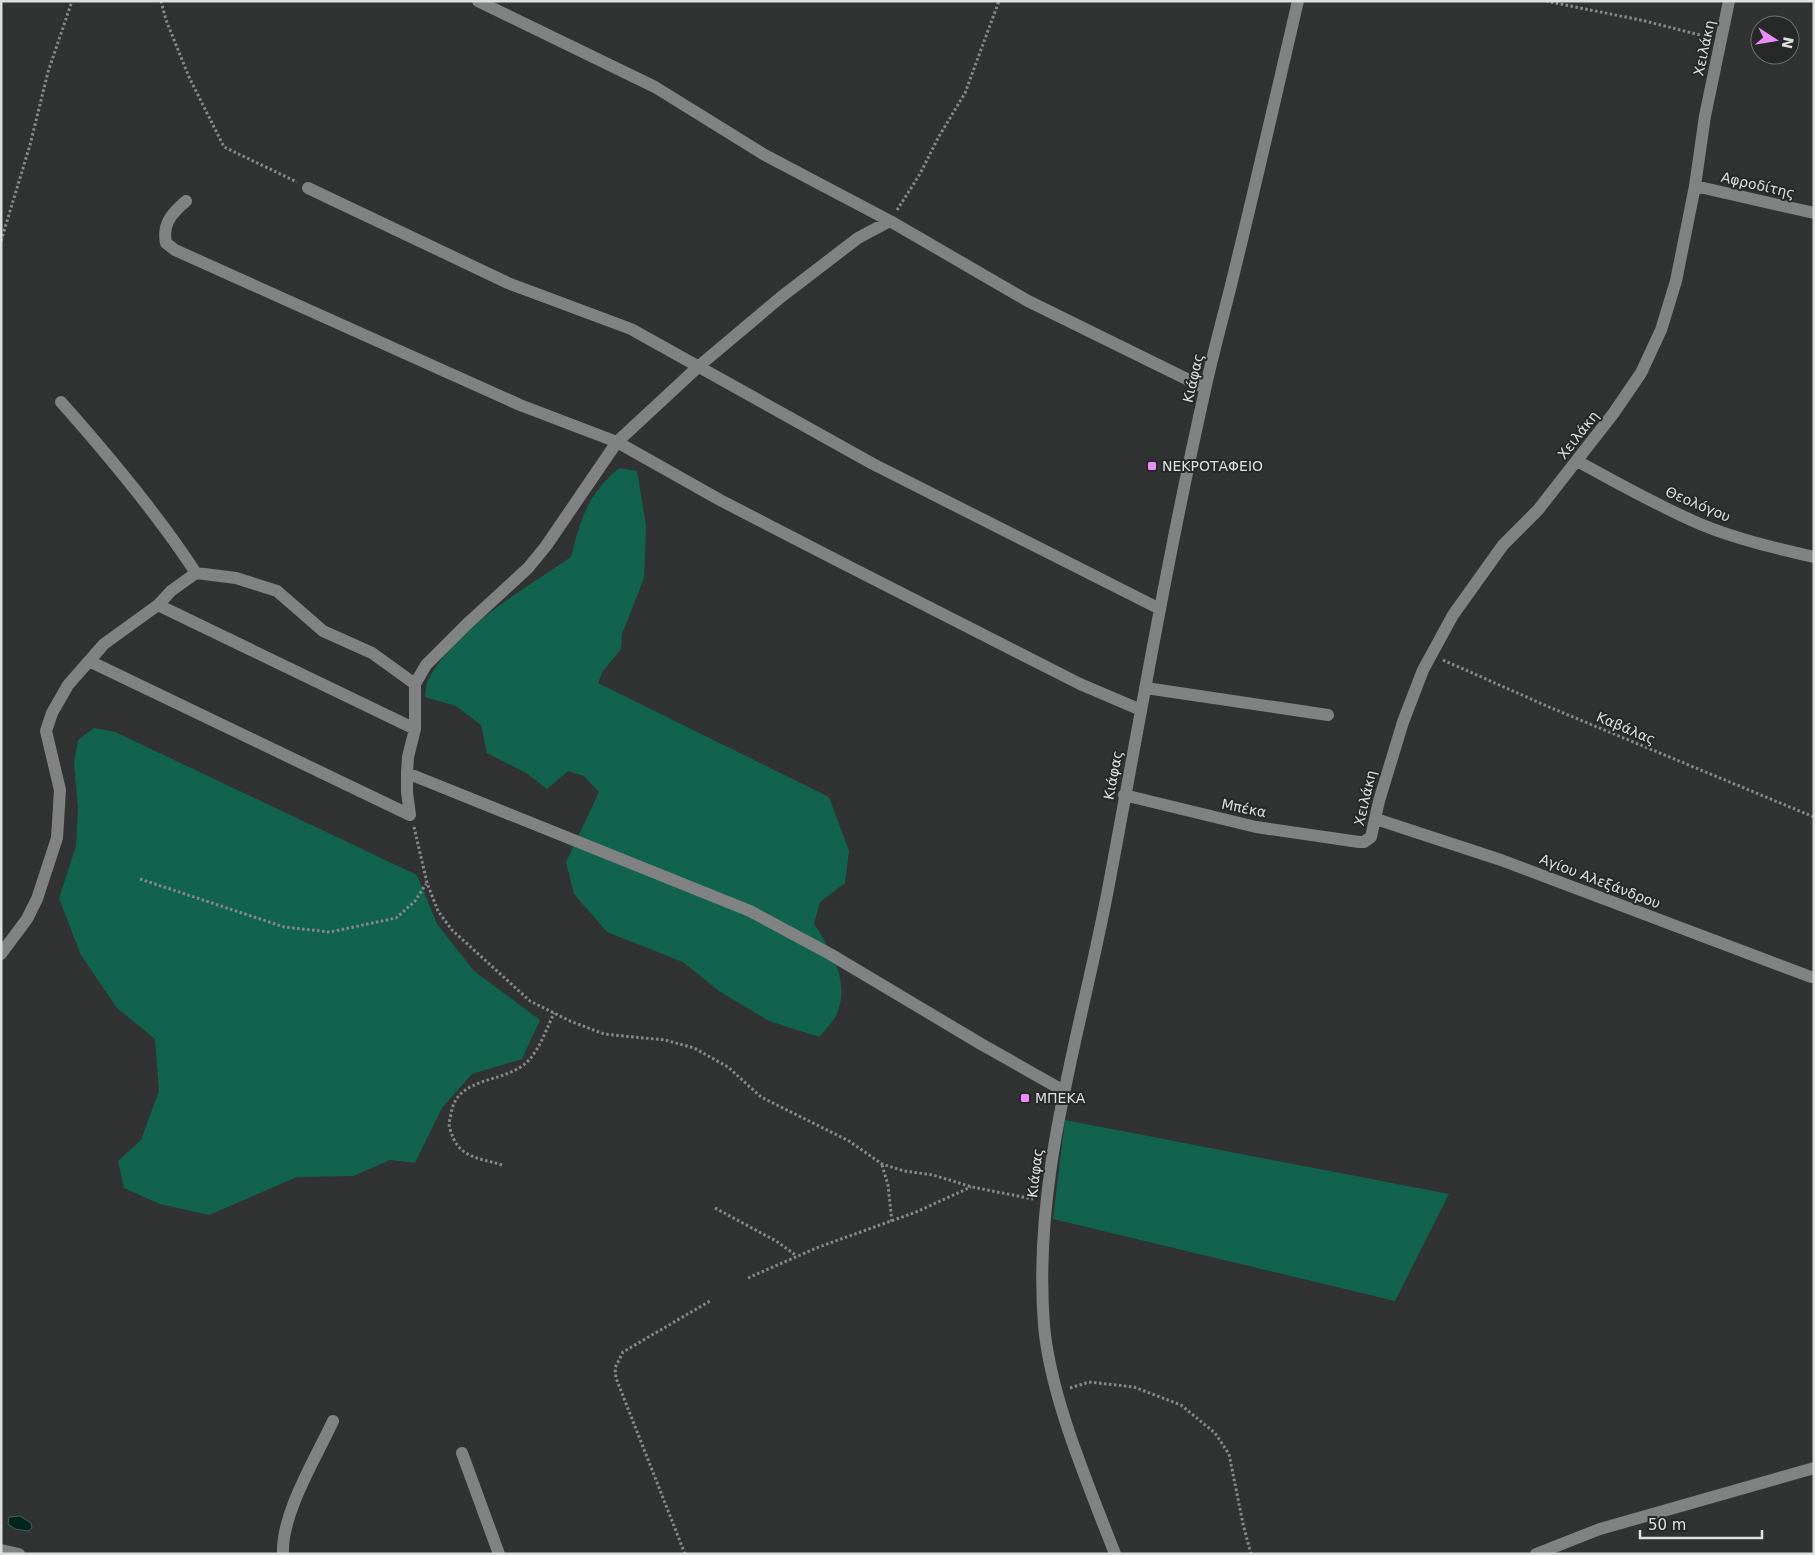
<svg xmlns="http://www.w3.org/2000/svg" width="1815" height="1555" viewBox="0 0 1815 1555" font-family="'DejaVu Sans',sans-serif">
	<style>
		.green { fill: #11634e }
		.water { fill: #00261b; stroke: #435e56 }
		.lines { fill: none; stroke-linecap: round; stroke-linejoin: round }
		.path { stroke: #868988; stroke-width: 3; stroke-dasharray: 2.5 2.5; stroke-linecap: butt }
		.minor { stroke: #818282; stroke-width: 12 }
		.poi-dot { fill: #ea8dfc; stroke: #262928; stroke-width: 2 }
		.labels { text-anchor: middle; stroke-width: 4; stroke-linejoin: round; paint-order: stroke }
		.street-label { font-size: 14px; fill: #dee0df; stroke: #262928 }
		.poi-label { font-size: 14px; fill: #dee0df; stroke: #262928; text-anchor: start }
	</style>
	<rect width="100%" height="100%" fill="#303332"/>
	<!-- green -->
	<path class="green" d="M619,468L637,471L646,525L644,578L622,634L621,649L603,671L598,683L829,797L849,851L845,883L820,902L814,924C832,951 853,987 834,1019C830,1025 824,1031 819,1037L769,1021L719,991L683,962L607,932L574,894L566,862L599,792L584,776L568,771L547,789L526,773L487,753L481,725L456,706L425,697C426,691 426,683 429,678C459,625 522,591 571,557C581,518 587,495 619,468Z
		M94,728L115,732L417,875L437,924L474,971L540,1020L522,1059L472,1074L442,1108L415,1163L390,1160L353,1176L297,1177L209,1215L160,1204L124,1188L118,1161L141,1140L159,1091L155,1039L117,1008L81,955L59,898L76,846L78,808L74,763L78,740Z
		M1065,1120L1449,1194L1395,1301L1053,1219Z"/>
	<!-- water -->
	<path class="water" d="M20,1516L31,1523L32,1528L28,1531L15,1529L8,1524L9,1517Z"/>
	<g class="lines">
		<!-- path -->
		<path class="path" d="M161,1L166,20L189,77L224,147L297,182
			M1546,1L1645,21L1708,37
			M897,210L920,174L938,138L965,93L999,1
			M1,241L30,145L48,72L72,1
			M1443,660L1549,707L1814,817
			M414,827L427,883L438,911L452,930L530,1001L570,1021L604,1034L665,1040L694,1048L728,1067L761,1097L849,1141L882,1164L904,1171L933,1175L972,1187L1033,1199
			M140,879L284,927L330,932L396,918L415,901L426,884
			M502,1165C476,1157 458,1158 450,1129C448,1124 450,1119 451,1114C457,1074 506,1085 529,1060C540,1048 547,1028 554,1013
			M882,1165L888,1185L892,1222
			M715,1208L776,1241L797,1256
			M748,1278L819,1247L916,1212L971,1187
			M1070,1388L1089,1382L1134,1387L1181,1405L1215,1433L1229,1454L1243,1524L1251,1554
			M685,1554L616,1378L615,1368L623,1352L710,1301"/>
		<!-- minor -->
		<path class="minor" d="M478,1L655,87L763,154L890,221L1028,301L1205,388
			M1695,186L1814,213
			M308,188L508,283L631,329L873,464L1160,609
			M186,201C172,213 162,224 166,243L175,250L520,405L617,442L720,500L848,566L1080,684L1141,710
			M61,402C109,456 156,512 196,573L236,578L277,591L323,631L372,653L415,684
			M1577,461C1618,483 1658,506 1700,524C1736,539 1775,548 1814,557
			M158,605L415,729L408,757L407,773
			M89,661L410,815L407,792V773L750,911L830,954L981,1044L1064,1091
			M1146,688L1328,715
			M415,729V684L426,665L466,625L528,568L546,546L617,442L699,366L781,297L858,238L890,221
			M1124,795L1256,827L1359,842H1364L1371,837L1379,801L1403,722L1423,670L1453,615L1503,545L1538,510L1613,414L1641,373L1661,330L1676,281L1695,186L1705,116L1729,1
			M1376,819L1501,860L1811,977
			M1,954L27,919L37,899L57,838L60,790L46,731L52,713L68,685L104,644L158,605L171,591L196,573
			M462,1453L499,1554
			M1,1550L19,1554
			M283,1554C281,1514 316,1458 333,1421
			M1115,1554C1089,1486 1050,1397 1044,1325C1032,1174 1082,1031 1109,884C1140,719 1168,554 1205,390C1213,353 1223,318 1232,281C1255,188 1276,95 1298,1
			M1536,1554L1600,1529L1814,1468"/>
	</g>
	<!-- markers -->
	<g class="poi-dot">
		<rect x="1147" y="461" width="10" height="10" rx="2.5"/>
		<rect x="1020" y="1093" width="10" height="10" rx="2.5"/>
	</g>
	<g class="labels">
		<!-- street labels -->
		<g class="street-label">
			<text transform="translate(1704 48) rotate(-78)" y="5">Χειλάκη</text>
			<text transform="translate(1758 185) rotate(13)" y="5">Αφροδίτης</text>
			<text transform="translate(1193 378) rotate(-77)" y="5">Κιάφας</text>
			<text transform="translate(1578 435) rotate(-52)" y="5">Χειλάκη</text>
			<text transform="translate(1698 504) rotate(23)" y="5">Θεολόγου</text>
			<text transform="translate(1626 728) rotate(23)" y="5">Καβάλας</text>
			<text transform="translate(1113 775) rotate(-79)" y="5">Κιάφας</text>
			<text transform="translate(1365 798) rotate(-77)" y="5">Χειλάκη</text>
			<text transform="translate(1244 808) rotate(11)" y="5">Μπέκα</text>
			<text transform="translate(1600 881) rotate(21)" y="5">Αγίου Αλεξάνδρου</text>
			<text transform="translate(1035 1173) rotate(-83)" y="5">Κιάφας</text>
		</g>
		<!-- poi labels -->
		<g class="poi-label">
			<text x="1162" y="471">ΝΕΚΡΟΤΑΦΕΙΟ</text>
			<text x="1035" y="1103">ΜΠΕΚΑ</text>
		</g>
	</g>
	<!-- border -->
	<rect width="1815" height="1555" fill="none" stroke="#dee0df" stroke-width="5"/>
	<!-- north arrow -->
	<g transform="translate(1775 40) rotate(102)"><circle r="24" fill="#262928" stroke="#707271"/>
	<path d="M0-4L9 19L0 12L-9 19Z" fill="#ea8dfc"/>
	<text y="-8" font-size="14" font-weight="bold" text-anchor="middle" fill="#dee0df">N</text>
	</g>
	<!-- scale -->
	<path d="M1640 1530v8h122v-8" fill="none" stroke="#dee0df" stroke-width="2.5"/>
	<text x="1648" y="1530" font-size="15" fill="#dee0df" stroke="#262928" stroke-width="4" paint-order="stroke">50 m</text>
</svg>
